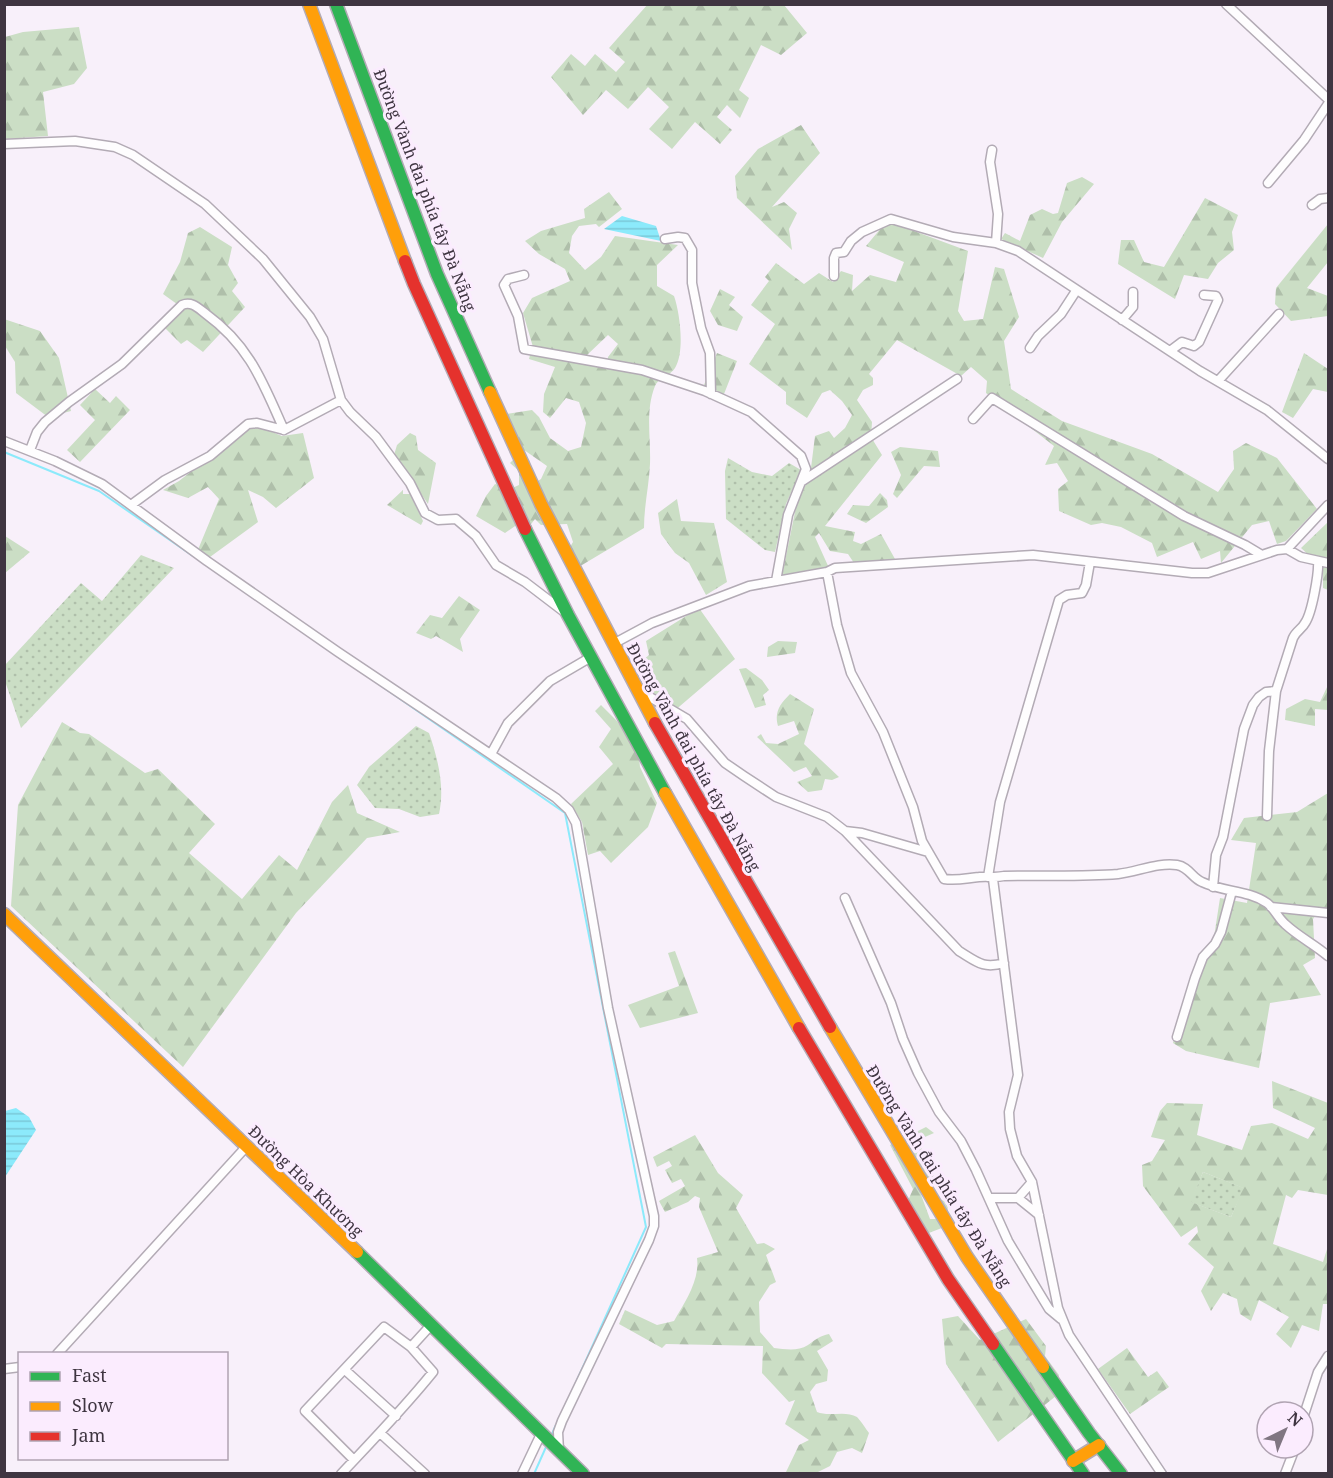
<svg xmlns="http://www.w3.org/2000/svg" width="1333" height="1478" viewBox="0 0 1333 1478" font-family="'Noto Serif',serif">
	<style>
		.green { fill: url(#green-dots) }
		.forest { fill: url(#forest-firs); fill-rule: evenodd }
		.water { fill: url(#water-rules) }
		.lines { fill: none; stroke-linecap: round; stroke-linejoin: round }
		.stream { stroke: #8ceafb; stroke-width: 2 }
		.street-casing { stroke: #b3abb5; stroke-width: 11 }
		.fast-casing { stroke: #b3abb5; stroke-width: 15 }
		.slow-casing { stroke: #b3abb5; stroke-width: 15 }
		.jam-casing { stroke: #b3abb5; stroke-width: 15 }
		.street { stroke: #fefdfe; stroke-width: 8 }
		.fast { stroke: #30b455; stroke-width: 12 }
		.slow { stroke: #ff9f0a; stroke-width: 12 }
		.jam { stroke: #e5322d; stroke-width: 12 }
		.labels { text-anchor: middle; stroke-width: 6; stroke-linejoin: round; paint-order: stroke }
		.street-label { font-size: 16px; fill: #3f3541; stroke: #fbecfe }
	</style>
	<defs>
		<pattern id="green-dots" width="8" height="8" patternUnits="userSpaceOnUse" patternTransform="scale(1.5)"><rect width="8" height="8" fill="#cbdec5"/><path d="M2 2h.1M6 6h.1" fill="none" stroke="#afbfaa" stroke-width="1.8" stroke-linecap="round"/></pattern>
		<pattern id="forest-firs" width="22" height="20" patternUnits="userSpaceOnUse" patternTransform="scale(1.5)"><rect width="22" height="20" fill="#cbdec5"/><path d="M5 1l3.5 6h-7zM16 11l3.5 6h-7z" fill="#afbfaa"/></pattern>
		<pattern id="water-rules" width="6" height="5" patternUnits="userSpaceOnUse" patternTransform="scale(1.5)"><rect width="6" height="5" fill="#8ceafb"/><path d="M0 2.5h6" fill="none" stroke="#7ac9d8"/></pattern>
	</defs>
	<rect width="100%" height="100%" fill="#f8f0fa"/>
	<!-- green -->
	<path class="green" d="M728,458L752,472L772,476L789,463L801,470L786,504L775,552L765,550L726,519L725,471Z
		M141,555L174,568L21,728L5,681V665L81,583L102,601Z
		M416,726L429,733C438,759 445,787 439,814L420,817L399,809L375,808L357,785L369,767Z
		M1203,1172L1244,1188L1231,1217L1190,1202Z"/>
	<!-- forest -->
	<path class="forest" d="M648,4L784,5L807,33L781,55L761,45L739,90L749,98L740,118L727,105L717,117L732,130L720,144L695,122L672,149L649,129L669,107L648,87L628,109L606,90L583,115L551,77L571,54L585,66L595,54L616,72L625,62L609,48Z
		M79,27L87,68L74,84L43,92L48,136L5,139V37L23,32Z
		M801,125L820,153L772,207L784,202L797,213L789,229L792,250L737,198L735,176L758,149Z
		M1082,177L1094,184L1062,222L1043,258L1001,239L1005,233L1020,241L1030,215L1042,209L1053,214L1058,213L1067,183Z
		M609,192L622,209L599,227L596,224L579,226L572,236L569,253L585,270L601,257L615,236L678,245L657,265V286L674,296C680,313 685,352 675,368C671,375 658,378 655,386C645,411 651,438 650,464C649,486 644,506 644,528L577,568L567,552L573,542L567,524L541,525L535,519L525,532L518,524L505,533L476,516L486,496L495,484L510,489L519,485V471L510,463L518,455L530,461L525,481L530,486L541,479L547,466L504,436L506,414L532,410L539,417L550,438L568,451L581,447L586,423L579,402L566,398L550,418L543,412L544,394L555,367L529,359L530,355L607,368L608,357L618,344L608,335L587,355L533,347L523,313L532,298L570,281L565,269L539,254L525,241L541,231L585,218L584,209Z
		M1205,198L1238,215L1232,232L1234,250L1218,263L1208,279L1184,275L1175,299L1118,264L1121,240H1134L1144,262L1164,267Z
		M887,221L968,251L958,311L964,321L983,319L995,267L1004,269L1019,317L1004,341L1011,389L1062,421L1152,454L1218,492L1234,469L1233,451L1246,443L1277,458L1317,509L1286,541L1277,544L1269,521L1252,525L1221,563L1220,551L1201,559L1193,542L1157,557L1152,543L1121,527L1102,523L1091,525L1059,511L1058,489L1068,481L1057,463L1045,465L1054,446L986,393L987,381L971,367L961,376L897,340L869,374L873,378V385L863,390L857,400L872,422L871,437L882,455L825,526L855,532L853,541L861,544L881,534L895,559L854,563L848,554L830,551L819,533L815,537L829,568L782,576L797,502L810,476L815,436L829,431L834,438L845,428L852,415L842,401L830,390L822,393L807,418L786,404V392L749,364L775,324L751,305L769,281L765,277L776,263L804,284L819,273L833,282L841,271L853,275L852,291L870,275L896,282L904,262L866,246Z
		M1328,224V262L1307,288L1328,296V316L1291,321L1275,304L1276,288Z
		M200,227L232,247L228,265L238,283L232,291L245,307L203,352L187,340L181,344L165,328L181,307L163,294L180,262L188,233Z
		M720,289L735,297L729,305L743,317L737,331L718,325L710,311Z
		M4,319L40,331L59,358L71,411L48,417L16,393L15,362L5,346Z
		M717,353L737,361L724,394L704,385Z
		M1304,353L1328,369V392L1313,389L1293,418L1282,412Z
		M95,389L110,403L116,396L130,410L80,462L67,450L95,420L80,405Z
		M252,424L282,436L303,433L314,478L276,508L263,497L248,490L258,522L210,557L197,552L219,499L208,487L188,498L163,490L179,481Z
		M410,433L416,436L418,450L436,463L428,504L394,455L397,445Z
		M900,447L938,451L940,467L924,466L897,498L893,494L901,475L891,452Z
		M403,490V494H410L423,521L421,525L387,505Z
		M880,493L887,500L888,507L866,523L847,514L853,505L869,506Z
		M677,499L681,521L714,523L727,582L706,595L689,563L675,553L661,534L658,513Z
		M1328,522V590L1323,588V568L1301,548Z
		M5,536L30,552L5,573Z
		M459,596L480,610L460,639L463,652L436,636L431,639L416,633L430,615L442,618Z
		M699,608L735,659L666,718L648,695L658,682L642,661L649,655L646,641Z
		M778,641L797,642L795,653L767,657L768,647Z
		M746,668L762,680L769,690L763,695L766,705L755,708L739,669Z
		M1328,685V710L1315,709V726L1285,720L1286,709L1305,699L1320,702Z
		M790,694L814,709L804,744L839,777L832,780L825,779L822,790L808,792L797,782L812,776L806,767L794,772L757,737L761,734L766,743L778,744L799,734L794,721L778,726C774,712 780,704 790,694Z
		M601,705L616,720L638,748L640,767L657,803L648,827L611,863L600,851L588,855L582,822L571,804L613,764L599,747L611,729L595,711Z
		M62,722L80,733L89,734L145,773L158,769L215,824L189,853L242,899L279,855L297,870L332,802L348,785L357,813L400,832L367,838L296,913L183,1067L11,906L18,805Z
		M1328,793V917L1316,915L1313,919L1315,958L1303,965L1321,995L1270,1003L1259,1068L1186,1051L1173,1043L1196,964L1214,937L1220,898L1247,903L1256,843L1231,840L1244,818L1297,812Z
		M675,951L698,1013L640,1028L628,1005L679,986L668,953Z
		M1272,1081L1328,1103V1195L1298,1190L1292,1198L1286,1195L1273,1244L1323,1262L1328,1246V1304H1323L1319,1331L1302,1325L1291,1348L1276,1334L1289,1317L1259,1300L1251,1321L1240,1314L1237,1299L1223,1293L1211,1311L1201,1291L1214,1267L1188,1244L1198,1232L1197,1226L1181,1237L1143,1186L1142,1165L1152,1161L1165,1140L1151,1137L1160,1111L1167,1103L1203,1104L1197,1135L1242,1150L1251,1126L1272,1123L1308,1139L1315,1128L1273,1108ZM1203,1172L1243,1188L1231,1217L1191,1202Z
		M926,1127L934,1133L918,1140L934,1177L920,1192L930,1219H937L942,1200L948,1203L947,1226L921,1236L904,1210L913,1189L890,1145Z
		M695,1135L718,1173L743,1195L736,1208L757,1244L764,1243L775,1249L766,1255L776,1282L770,1285L759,1302L760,1332L774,1348C785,1349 797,1352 808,1345C816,1339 820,1336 829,1334L833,1341L817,1351L828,1370L827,1381L816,1384L810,1392L817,1412C829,1417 846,1410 857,1417C861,1421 866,1429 869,1433L862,1453L852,1448L837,1452L830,1466L818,1472L819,1473L786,1472L799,1445L809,1440L785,1424L795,1400L789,1402L762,1373L763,1346L666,1344L662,1348L619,1324L625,1310L657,1325L674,1321C685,1302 700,1280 697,1258L718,1252L699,1207L700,1198L695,1196L688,1202L665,1212L659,1201L685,1186L681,1179L672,1183L665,1170L672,1166L669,1161L657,1167L653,1157Z
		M958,1316L980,1340L1026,1319L1046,1346L1045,1356L1059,1375L1056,1396L998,1442L946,1364L942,1319Z
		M1127,1348L1148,1377L1157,1371L1169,1387L1130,1414L1098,1369Z"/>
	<!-- water -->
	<path class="water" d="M622,216L656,226L661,241L604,229Z
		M16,1108L29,1117L36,1130L5,1177V1111Z"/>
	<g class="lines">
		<!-- stream -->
		<path class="stream" d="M4,452L99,491L193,556
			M380,685L565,813L646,1227L569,1398
			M551,1436L556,1425
			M534,1474L546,1447"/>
		<!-- street casing -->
		<g class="street-casing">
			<path id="street" d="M1226,4L1328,99
				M4,144L75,141L115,147L133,155L205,204L263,259L310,317L323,339L341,400L350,412L376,437L410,483L425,513L438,520L456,519L476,536L496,565L525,582L563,611
				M992,150L990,162L998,214L996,243
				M1268,183L1304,140L1328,104
				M1312,205L1320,199L1328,198
				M665,239L678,237L685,238L692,250V283L701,328L710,353L711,394
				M524,275L508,279L504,285L518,316L524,349L642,370L705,391L751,412L801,456L806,469L788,515L776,581
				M834,276V258L836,253L844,252L851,241L862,232L891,219L953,237L996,243L1018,251L1200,371L1267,410L1328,459
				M1122,320L1133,307V292
				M1030,348L1038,336L1061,314L1076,291
				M1170,351L1182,342L1194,346L1199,342L1218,300L1216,296L1204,295
				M1218,381L1279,314
				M973,419L992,398L1184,516L1245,545L1260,554
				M4,441L55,461L102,484L207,561L338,652L556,798L569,810L576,823L608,1008L654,1216V1226L649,1240L562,1421L558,1432L559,1451
				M30,450L37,432L45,422L69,402L122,364L182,305C192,301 198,308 206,314C250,346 263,383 284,430
				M801,482L957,379
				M131,505L165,480L210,456L248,424L257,423L284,430L341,400
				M1287,549L1328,505
				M827,572L837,625L851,673L883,732L913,807L922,841L944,879C957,881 967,878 979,877C988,876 995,878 1004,876C1042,875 1080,877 1118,874C1137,872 1158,862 1177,865C1189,867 1192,878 1202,882C1223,892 1248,890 1267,903C1274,908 1278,918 1285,924C1299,937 1314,944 1328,956
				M613,644L652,623L749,586L827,572L835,568L1033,555L1192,573H1208L1277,550L1287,549L1301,557L1328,563
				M638,690L687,719L725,763L744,776L776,797L827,817L845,831L959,951C977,962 983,969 1004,963
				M491,754L508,723L550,681L591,657
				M1267,816L1269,751L1276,691L1293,638C1296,631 1302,629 1305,623C1312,613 1319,573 1318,561
				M845,831L862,833L928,852
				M988,877L1000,802L1059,600L1067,595L1082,593L1086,585L1090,562
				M993,879L1018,1075L1009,1112L1010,1129L1017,1156L1032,1182L1058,1308L1069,1335L1162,1474
				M1213,887L1216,855L1223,837L1244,729L1253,705L1259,697L1266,692L1276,691
				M845,898L891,1003L903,1039L918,1073L939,1112L961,1141L976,1170L1008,1241L1032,1281L1049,1309L1061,1319
				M1271,907L1328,913
				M1177,1037L1195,978L1203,957L1215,944L1221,932L1232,891
				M990,1198H1018L1039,1215
				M1018,1198L1032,1182
				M411,1347L432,1324
				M57,1354L246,1147
				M4,1369L20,1367
				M345,1370L396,1416
				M1303,1418L1318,1372L1328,1356
				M380,1433L425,1474
				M341,1474C373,1440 404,1408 433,1372L411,1347L384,1327L305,1411L354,1460
				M522,1474L541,1434
				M1285,1474L1295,1448"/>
		</g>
		<!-- fast casing -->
		<g class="fast-casing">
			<path id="fast" d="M336,4L437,274L490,392
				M525,529L568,615L665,793
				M357,1252L583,1474
				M993,1344L1083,1474
				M1043,1367L1089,1433L1121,1474"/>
		</g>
		<!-- slow casing -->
		<g class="slow-casing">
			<path id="slow" d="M309,4L405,261
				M490,392L541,504L655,723
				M665,793L799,1028
				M4,914L357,1252
				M830,1027L967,1257L1043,1367
				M1073,1461L1099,1445"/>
		</g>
		<!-- jam casing -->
		<g class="jam-casing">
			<path id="jam" d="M405,261L414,284L525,529
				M655,723L830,1027
				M799,1028L948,1279L993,1344"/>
		</g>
		<!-- street -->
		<use href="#street" class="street"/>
		<!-- fast -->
		<use href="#fast" class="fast"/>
		<!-- slow -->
		<use href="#slow" class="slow"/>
		<!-- jam -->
		<use href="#jam" class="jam"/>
	</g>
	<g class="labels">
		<!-- street labels -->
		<g class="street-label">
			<text transform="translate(425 190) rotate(69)" y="6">Đường Vành đai phía tây Đà Nẵng</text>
			<text transform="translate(694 757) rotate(61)" y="6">Đường Vành đai phía tây Đà Nẵng</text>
			<text transform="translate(939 1176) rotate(58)" y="6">Đường Vành đai phía tây Đà Nẵng</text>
			<text transform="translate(306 1181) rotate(44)" y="6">Đường Hòa Khương</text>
		</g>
	</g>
	<!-- border -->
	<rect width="1333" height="1478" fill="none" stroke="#3f3541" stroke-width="12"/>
	<!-- legend -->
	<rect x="18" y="1352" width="210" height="108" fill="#fbecfe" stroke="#b0a3b2" stroke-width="1.5"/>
	<rect x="30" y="1372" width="30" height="9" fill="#30b455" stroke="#b0a3b2" stroke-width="1.5"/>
	<text x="72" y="1382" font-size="18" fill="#3f3541">Fast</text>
	<rect x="30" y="1402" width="30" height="9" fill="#ff9f0a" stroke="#b0a3b2" stroke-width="1.5"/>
	<text x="72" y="1412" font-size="18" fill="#3f3541">Slow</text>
	<rect x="30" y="1432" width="30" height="9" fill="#e5322d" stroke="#b0a3b2" stroke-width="1.5"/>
	<text x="72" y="1442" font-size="18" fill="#3f3541">Jam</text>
	<!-- north arrow -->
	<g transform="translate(1285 1430) rotate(43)"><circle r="28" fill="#fbecfe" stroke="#b0a3b2" stroke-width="1.5"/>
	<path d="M0-4.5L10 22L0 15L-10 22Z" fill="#807682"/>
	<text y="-9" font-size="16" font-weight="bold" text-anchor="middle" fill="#3f3541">N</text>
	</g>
</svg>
